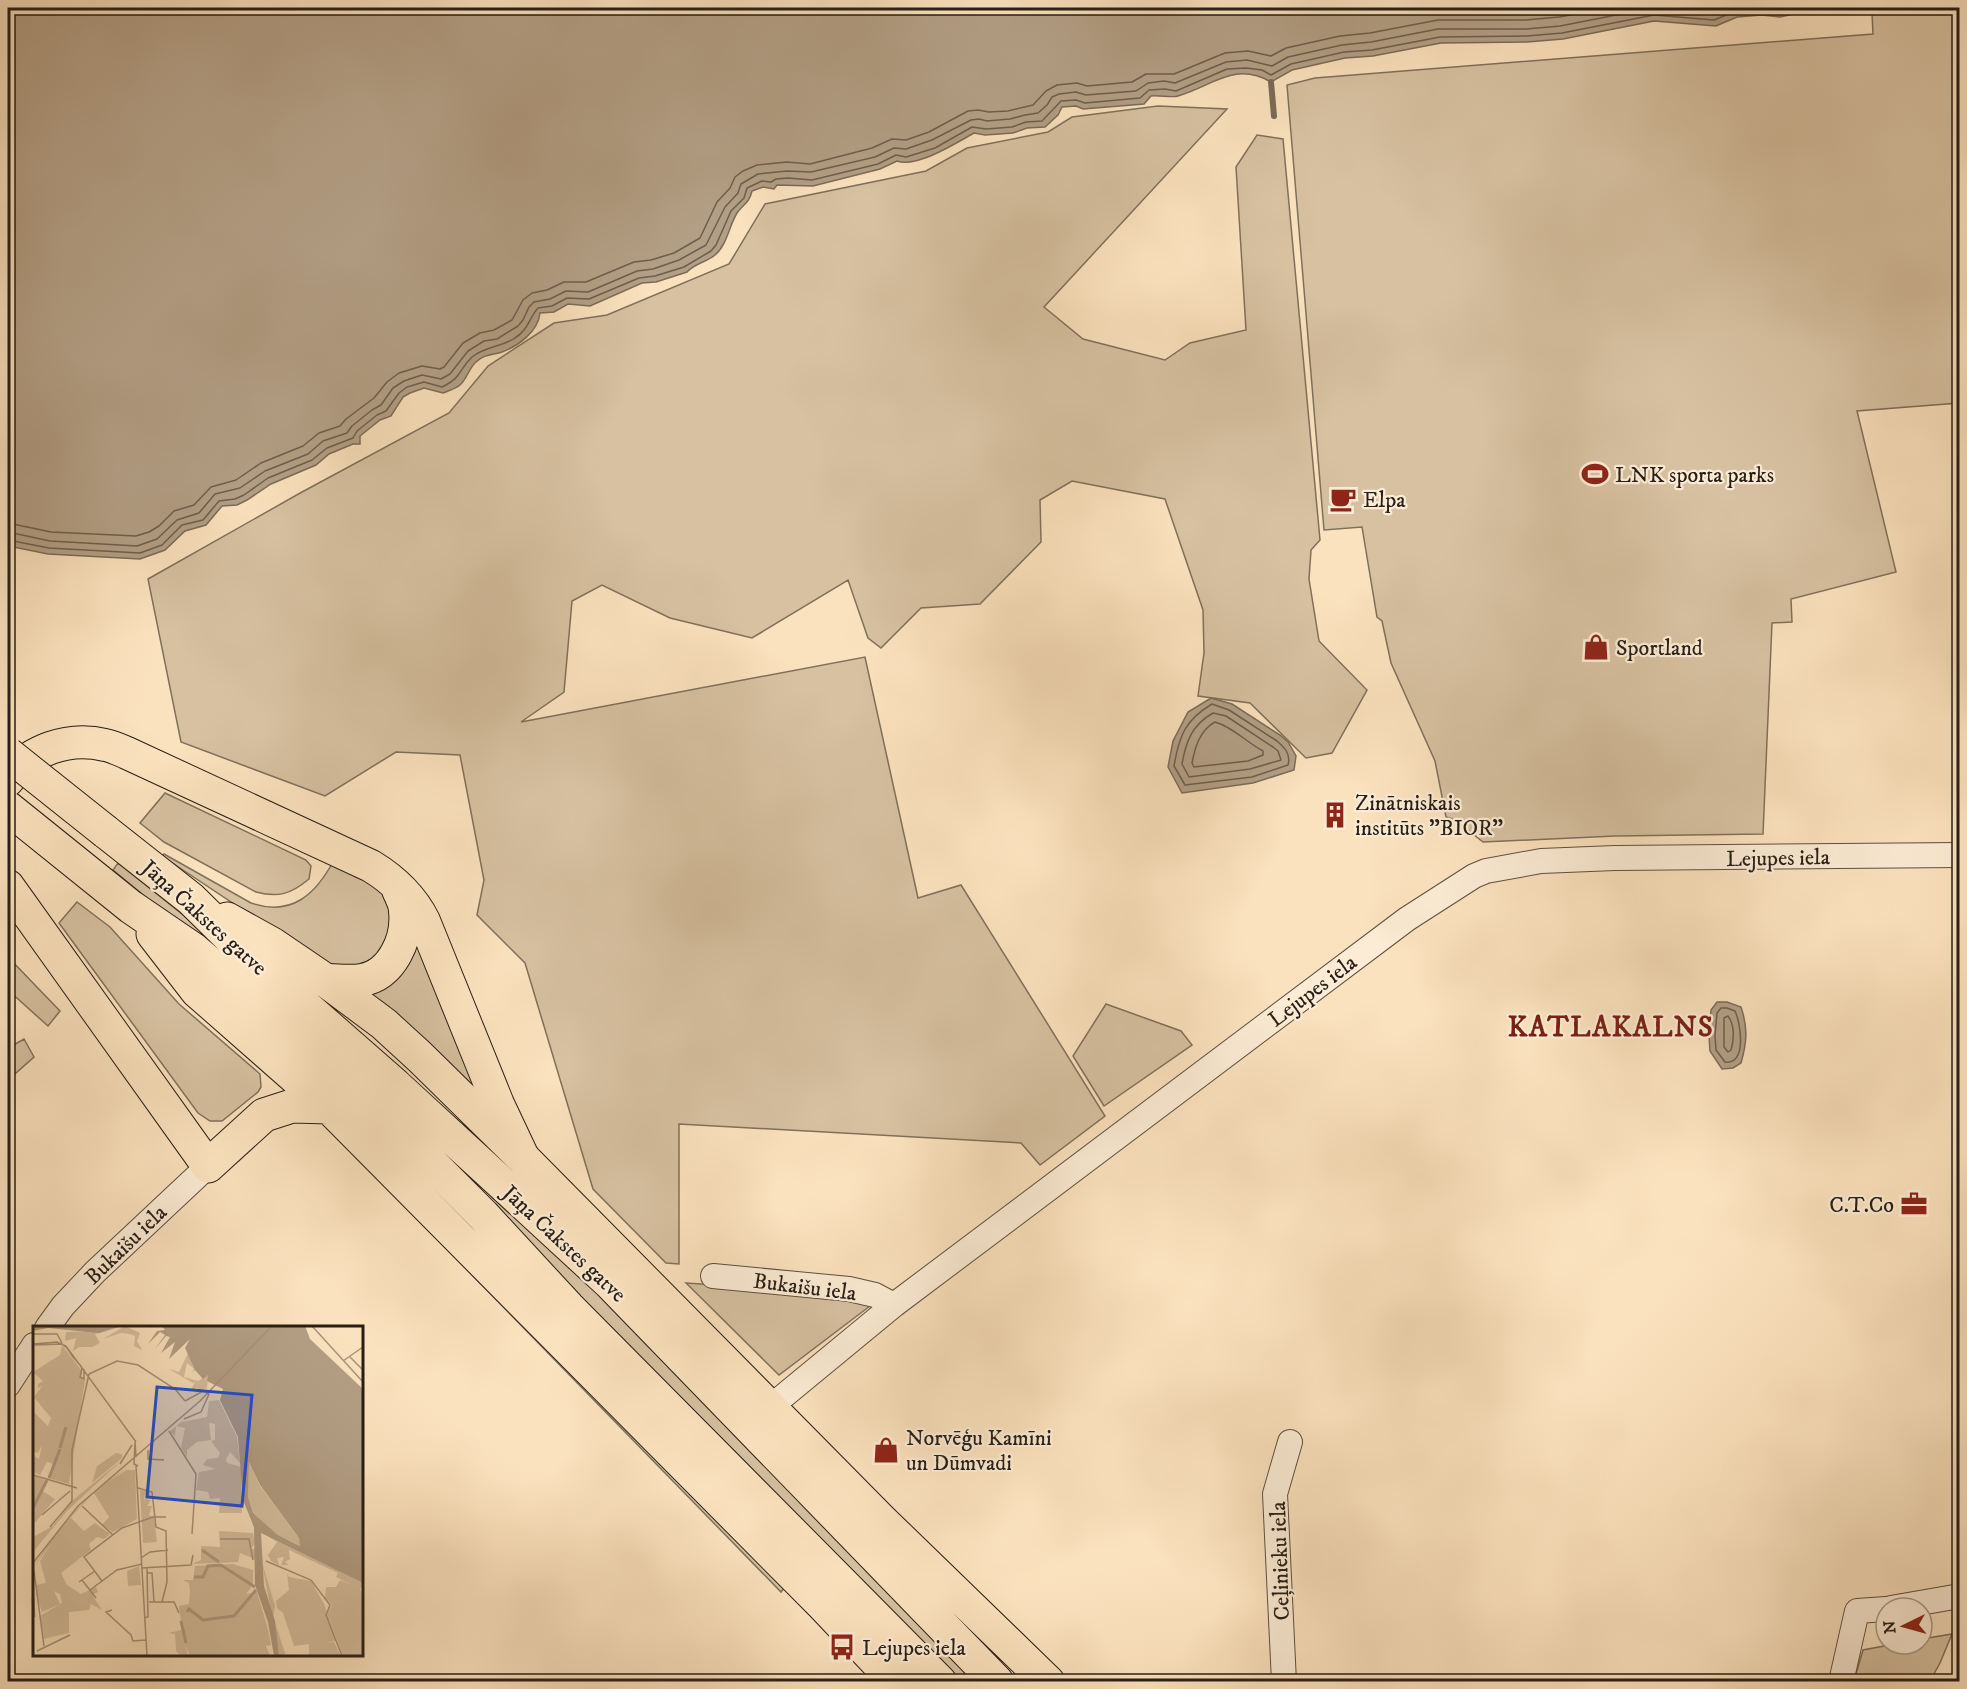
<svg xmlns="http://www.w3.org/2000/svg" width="1967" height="1689" viewBox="0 0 1967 1689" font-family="'IM FELL DW Pica',serif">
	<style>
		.green { fill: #d7c1a1; stroke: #7f705c; stroke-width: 1.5 }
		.water { fill: #b39f85; stroke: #7b6b59; stroke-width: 1.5 }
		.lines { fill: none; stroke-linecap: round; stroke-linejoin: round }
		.shore { stroke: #6d5e4e; stroke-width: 1.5 }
		.stream { stroke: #7b6b59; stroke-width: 6 }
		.minor-casing { stroke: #5c4f40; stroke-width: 26 }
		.major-casing { stroke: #271e16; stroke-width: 34 }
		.highway-casing { stroke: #271e16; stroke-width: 35 }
		.minor { stroke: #fcecd5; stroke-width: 24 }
		.major { stroke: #fbe2be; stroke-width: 32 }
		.highway { stroke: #fbe2be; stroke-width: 33 }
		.highway-bridge-casing { stroke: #271e16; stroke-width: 35; stroke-linecap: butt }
		.highway-bridge { stroke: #fbe2be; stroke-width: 33 }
		.labels { text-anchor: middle; stroke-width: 4.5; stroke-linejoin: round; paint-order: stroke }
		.poi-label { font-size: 22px; fill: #271e16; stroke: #fcecd5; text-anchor: start }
		.street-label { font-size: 22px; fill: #271e16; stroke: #fcecd5 }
		.district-label { font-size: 28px; font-weight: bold; letter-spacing: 1.5px; fill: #7a1f14; stroke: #fcecd5 }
		.inset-river { fill: none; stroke: #b39f85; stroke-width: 3 }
		.inset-road { fill: none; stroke: #a6947b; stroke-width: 1.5 }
		.view { fill: #1d4ed8; fill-opacity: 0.15; stroke: #1d4ed8; stroke-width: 3 }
		.inset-edge { fill: none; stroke: #271e16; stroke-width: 3 }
	</style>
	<rect width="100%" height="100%" fill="#fbe2be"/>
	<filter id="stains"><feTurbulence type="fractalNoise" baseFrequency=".00333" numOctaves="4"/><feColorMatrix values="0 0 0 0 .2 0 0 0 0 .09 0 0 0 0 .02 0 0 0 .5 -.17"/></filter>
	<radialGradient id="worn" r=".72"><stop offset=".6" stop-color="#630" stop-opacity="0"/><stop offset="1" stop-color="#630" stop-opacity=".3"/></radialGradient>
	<!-- green -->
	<path class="green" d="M1938,8H1959V403L1857,411L1896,572L1791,599L1792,622L1772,623L1763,834L1615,836L1483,842L1455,820L1446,817L1435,761L1391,663L1382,621L1377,617L1362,527L1324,530L1287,85L1315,78L1873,34L1872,13Z
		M1158,106L1227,109L1044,307L1083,339L1165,360L1190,343L1246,330L1236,167L1257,135L1283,139L1320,540L1311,550L1309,579L1319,641L1367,690L1332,753L1306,758L1250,703L1198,696L1204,653L1203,610L1165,499L1072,481L1040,500L1041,542L980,604L921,608L881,648L868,638L848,580L752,638L670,618L602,585L572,601L564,692L521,722L865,657L918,898L961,885L1105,1116L1040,1165L1021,1143L679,1124V1264L666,1263L593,1189L525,963L477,915L484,880L460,755L396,752L325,796L181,742L148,579L302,492L449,413L488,366L554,323L607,315L729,264L765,204L926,171L967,148L1048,132L1072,117Z
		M165,793L306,860L311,866L309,879C291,894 278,898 256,892L164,842L140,823Z
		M164,854L251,903C292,917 316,894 334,860C353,869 382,883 391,904C394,913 394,925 395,933L371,965L327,966L162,856Z
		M118,863L212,938L566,1261L984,1681H956L211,951L113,870Z
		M77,902L110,927L179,1004L260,1074L261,1087L258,1092L222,1121H210L198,1113L59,923Z
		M416,930L489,1104L358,990Z
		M8,957L60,1011L48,1026L8,990Z
		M1106,1004L1181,1031L1192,1045L1104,1106L1073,1056Z
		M24,1039L34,1057L8,1080V1048Z
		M437,1239L785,1587L781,1592Z
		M686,1283L846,1294L870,1306L779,1375Z
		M1952,1634L1940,1663L1930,1681H1854L1863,1650L1895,1644H1922V1639Z"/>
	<!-- water -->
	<path class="water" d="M8,8H1822L1780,17L1762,15L1737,17L1716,26L1654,21L1563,39L1527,42L1441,43L1373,56L1345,58L1292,70L1271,82C1234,61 1213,86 1178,96C1174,98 1158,95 1151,96L1144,104L1083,109L1076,106L1062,107L1058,115L1045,127L1027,128L1013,133L985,135L974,133C956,143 917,168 897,161L880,169L813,186L777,185L774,189L763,187L752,191C749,204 744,203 737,213C729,226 727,245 715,255C707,262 695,263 687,272L656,282L642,283L590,306L568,304L554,312L540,313C538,332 518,346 502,352C493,355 484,354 476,362C469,368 467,379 460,385C455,389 448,391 443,393L424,388L410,393L403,397L391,416L380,420L360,436V444H353L329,454L316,465L271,484L247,500L237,505L222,506L206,525L185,531L165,550L140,559L48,554L8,546Z
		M1211,698L1232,704L1280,735L1288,742L1296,756L1294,770L1253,783L1182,793L1168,767L1173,741L1188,712Z
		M1717,1002H1727L1741,1007C1748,1028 1747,1042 1741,1063L1733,1068L1722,1069L1710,1051L1709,1036L1711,1010Z"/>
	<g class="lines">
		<!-- shore -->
		<path class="shore" d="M1657,8L1712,12L1724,8
			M8,523L51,532L136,536L149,532L159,526L174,511L194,505L211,487L236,480L261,463L303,446L319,433L340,426L346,419L374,398L387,382L399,373L422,366L440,369L444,367L463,343L480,333L494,330L512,320L523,300L532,293L547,290L564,282H586L634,262L651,260L674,253L700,238L717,202L730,188L735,177L743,171L757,165L787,162L810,164L872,148L892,139L906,140L929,132L968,111L978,110L989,112L1008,111L1033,105L1046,91L1057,85L1077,83L1087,86L1132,82L1146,74H1174L1225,53L1248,51L1271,56L1286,48L1340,36L1370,33L1438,20H1526L1559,17L1611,8
			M8,532L50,541L137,546L157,539L177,520L199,513L215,494L240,488L265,471L308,454L323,441L347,433L352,426L372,410L381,405L393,388L404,381L422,375L441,379L450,374L468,351L484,341L497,339L518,326L523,320L529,307L534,302L550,299L566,291L588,292L637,271L653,269L679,260L706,245L725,207L738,193L741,184L758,174L787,171L811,172L875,157L894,148L906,149L932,140L971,120L979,119L987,121L1010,119L1025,115L1038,113L1047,105L1052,97L1059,94L1076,92L1086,95L1136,91L1148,83L1164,81L1175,83L1226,62L1247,60L1272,66L1288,57L1342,45L1371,42L1438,29H1526L1560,26L1652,8
			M8,540L49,548L140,553L162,545L182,525L203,520L219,501L235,499L244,495L268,478L312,460L327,448L353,438L357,431L377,415L386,411L399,393L407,387L424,382L442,387C463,377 458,370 472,357C485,346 502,347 515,338C529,329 529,318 538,308L552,306L567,298L589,299L639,278L655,276L684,267L711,251L716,245L731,211L744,198L747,188L762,181L771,182L776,179L788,178L812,180L878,164L896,155L906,157L935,148L972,127L986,129L1012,127L1026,122L1042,121L1061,101L1076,100L1085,103L1140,98L1149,90L1165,89L1176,91L1227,69L1246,68L1262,70L1271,75L1291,64L1344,52L1372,50L1440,37L1527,36L1562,33L1654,15L1714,20L1736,11L1761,9L1780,11L1796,8
			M1212,704L1229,710L1277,741C1285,748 1291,754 1288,765L1252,777L1185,785L1174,766C1179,736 1185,720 1212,704Z
			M1213,713L1226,716L1273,747L1278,751L1281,760L1250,769L1189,777L1182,764C1186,741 1192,725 1213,713Z
			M1215,722C1233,727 1246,742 1263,751V755L1248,761L1194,767L1192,763C1195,747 1200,730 1215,722Z
			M1721,1008H1727L1735,1011C1741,1024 1747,1065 1725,1062L1716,1050L1715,1036L1717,1013Z
			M1728,1016C1735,1025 1734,1040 1731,1050L1728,1052L1724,1047V1018Z"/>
		<!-- stream -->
		<path class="stream" d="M1271,82L1274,116"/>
		<!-- minor casing -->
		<g class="minor-casing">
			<path id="minor" d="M713,1276L849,1289L875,1295L894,1305
				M47,1328L63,1306L95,1272L208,1166
				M8,1385L34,1345
				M769,1408L894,1305L1407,919L1474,876L1486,871L1541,861L1615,858L1960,855
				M1891,1608L1960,1596
				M1284,1682L1275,1494L1290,1442
				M1841,1682L1857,1611L1886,1609"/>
		</g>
		<!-- major casing -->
		<g class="major-casing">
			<path id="major" d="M8,780C28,750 69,736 105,745C112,746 120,750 127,753L371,866C394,880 412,897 424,921L498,1104L522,1155
				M8,886L208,1166
				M325,980C337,980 351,982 362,980C392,975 408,939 405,911C405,904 401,897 398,890"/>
		</g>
		<!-- highway casing -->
		<g class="highway-casing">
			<path id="highway" d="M8,808L131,907L194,950L271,1016L396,1128L483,1215L568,1307L940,1682
				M106,832L191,899L257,964L395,1085L610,1283L997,1682
				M227,919L272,944L325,980L384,1024L420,1057L524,1159L882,1521L1048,1682
				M153,934L197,991L329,1107L823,1605L896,1682
				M208,1166L264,1115L292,1106L329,1107"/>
		</g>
		<!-- minor -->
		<use href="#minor" class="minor"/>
		<!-- major -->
		<use href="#major" class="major"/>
		<!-- highway -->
		<use href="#highway" class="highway"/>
		<!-- highway-bridge casing -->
		<g class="highway-bridge-casing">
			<path id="highway-bridge" d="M8,754L106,832"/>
		</g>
		<!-- highway-bridge -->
		<use href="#highway-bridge" class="highway-bridge"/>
	</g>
	<!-- icons -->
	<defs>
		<g id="stadium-bare" transform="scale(2.07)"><path d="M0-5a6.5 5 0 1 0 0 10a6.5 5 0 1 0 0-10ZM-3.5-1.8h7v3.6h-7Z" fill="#8f2418" stroke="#fcecd5" stroke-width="2.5" paint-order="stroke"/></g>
		<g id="cafe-bare" transform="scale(2.07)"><path d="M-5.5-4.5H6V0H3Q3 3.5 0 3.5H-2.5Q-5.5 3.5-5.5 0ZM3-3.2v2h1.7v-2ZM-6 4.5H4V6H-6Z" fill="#8f2418" stroke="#fcecd5" stroke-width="2.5" paint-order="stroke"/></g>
		<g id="shop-bare" transform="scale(2.07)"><path d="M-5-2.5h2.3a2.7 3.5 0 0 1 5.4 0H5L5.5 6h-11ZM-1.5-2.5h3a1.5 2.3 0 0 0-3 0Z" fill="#8f2418" stroke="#fcecd5" stroke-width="2.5" paint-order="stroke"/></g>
		<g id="building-bare" transform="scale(2.07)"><path d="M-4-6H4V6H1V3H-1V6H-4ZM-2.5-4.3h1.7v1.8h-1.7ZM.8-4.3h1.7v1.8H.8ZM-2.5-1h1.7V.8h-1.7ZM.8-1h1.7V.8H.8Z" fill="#8f2418" stroke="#fcecd5" stroke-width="2.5" paint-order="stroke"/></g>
		<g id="office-bare" transform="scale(2.07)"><path d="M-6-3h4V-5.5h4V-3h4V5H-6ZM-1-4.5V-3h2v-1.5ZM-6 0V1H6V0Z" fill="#8f2418" stroke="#fcecd5" stroke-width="2.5" paint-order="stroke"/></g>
		<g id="bus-bare" transform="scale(2.07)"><path d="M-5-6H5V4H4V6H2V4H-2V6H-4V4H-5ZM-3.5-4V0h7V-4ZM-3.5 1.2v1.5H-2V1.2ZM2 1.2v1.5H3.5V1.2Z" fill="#8f2418" stroke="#fcecd5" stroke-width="2.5" paint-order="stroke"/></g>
	</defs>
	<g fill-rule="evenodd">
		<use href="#stadium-bare" x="1595" y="474"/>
		<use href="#cafe-bare" x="1343" y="499"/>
		<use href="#shop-bare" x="1596" y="647"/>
		<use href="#building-bare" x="1335" y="815"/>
		<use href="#office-bare" x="1914" y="1204"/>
		<use href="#shop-bare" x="886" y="1450"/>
		<use href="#bus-bare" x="842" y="1647"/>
	</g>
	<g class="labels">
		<!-- poi labels -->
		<g class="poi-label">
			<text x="1615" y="482">LNK sporta parks</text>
			<text x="1363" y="507">Elpa</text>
			<text x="1616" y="655">Sportland</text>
			<text x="1355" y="810">Zinātniskais<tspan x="1355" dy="25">institūts "BIOR"</tspan></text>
			<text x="1894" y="1212" text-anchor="end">C.T.Co</text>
			<text x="906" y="1445">Norvēģu Kamīni<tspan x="906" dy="25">un Dūmvadi</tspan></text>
			<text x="862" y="1655">Lejupes iela</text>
		</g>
		<!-- street labels -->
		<g class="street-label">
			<text transform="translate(1778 857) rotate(-1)" y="8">Lejupes iela</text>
			<text transform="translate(205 917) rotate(42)" y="8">Jāņa Čakstes gatve</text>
			<text transform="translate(1312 990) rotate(-37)" y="8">Lejupes iela</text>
			<text transform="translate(565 1243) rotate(43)" y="8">Jāņa Čakstes gatve</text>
			<text transform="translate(125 1244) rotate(-44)" y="8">Bukaišu iela</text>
			<text transform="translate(805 1286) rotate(7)" y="8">Bukaišu iela</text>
			<text transform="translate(1279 1561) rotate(-92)" y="8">Ceļinieku iela</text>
		</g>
		<!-- district labels -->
		<g class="district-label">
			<text x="1611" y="1036">KATLAKALNS</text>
		</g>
	</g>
	<!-- overview -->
	<g transform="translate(33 1326)">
		<rect width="330" height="330" fill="#fbe2be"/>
		<path d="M92,0L107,7L104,15L109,24L101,20L102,10L97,8L88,7L70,13ZM74,5L62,8L67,17L59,21H46L40,25L43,12L32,15L33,6ZM29,19L49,45L48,53L52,54L36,158L15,152L21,141L18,137L14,136L7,149L0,146V129L6,133L9,119L5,127L0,126V85L15,100L18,92L1,71L9,60L5,62V58L10,55L0,46L27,29ZM155,27L162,44L158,47L161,43L154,37L151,51L165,55L175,49L174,62L162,67L165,62L158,64L162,56L160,57L136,43L146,46ZM186,74L204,111L207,137L197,126L193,133L194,137L208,141L209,187H186L187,172L177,173L175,166L163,164L166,146L183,143L170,139L174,133L185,132L187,127L178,115L182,114V98L176,97L178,114L164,116L154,124V131L148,122L152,102L143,100L142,110L137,105L152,93L149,96L174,91L176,75ZM83,127L89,128V132L59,157L64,140ZM90,133L34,185L0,226V211L20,200L40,174ZM216,136L227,160L266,212L268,220L245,209L220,187L215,171ZM96,140L76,156L93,144H102L104,193L80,206L69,199L76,191L61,167L31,198L38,192L51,205L62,197L77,208L71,213L64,211L56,218L58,224L28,247L34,259L48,268L63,261L65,266L59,269L69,284L58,278L56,284L36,286V307L11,313L7,290L29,277L27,268L21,265L27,278L9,286L3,268V259L13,257L7,235L18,218L0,242L19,212L32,196L50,177L71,158ZM2,150L12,154L8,164L22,173L0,199ZM107,164L117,166V171L112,168L111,173L118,174L114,180H119L116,189L121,191L124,216L110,217ZM186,205L220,207L222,218L217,223H222V233L207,227L205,236L159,238L168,234V220L187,221ZM233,209L330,257V263L327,262L329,269L330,264V330H310L294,288L299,279L292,272L293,261H303L307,254L319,259L303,251L305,247L256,224L257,233L252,236L256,239H248L251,231L244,232L246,239L238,235L235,229L244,216ZM229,236L242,280L240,291L253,330H246ZM200,238L220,244V259L213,268L224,266L234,300L238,319L233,320L237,330H157L152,319L155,329L148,330L143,325L142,308L135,307L149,304L146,280L156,278L157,265L156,257L150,254H160L162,240ZM106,240L108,259L95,260L94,245ZM254,247L256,251L278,255L291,278L303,315L290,317L301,316L308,330H276V318L261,320L250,287L244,282L243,275L256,264Z" fill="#d7c1a1"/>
		<path d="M0,0H89L66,7L15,2L0,5ZM129,0H272L277,13L330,63V257L228,207L231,260L242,295L246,330H241L235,296L222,259L221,201L210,174L205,111L187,74L190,63L174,55L175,49L170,53L162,44L152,22L157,13L136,33L142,16L128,27L137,11L133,10L122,23L132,9L127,6L115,18L124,5L132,4ZM216,136L227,159L266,212L267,220L245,209L220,187L215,171Z" fill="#b39f85" fill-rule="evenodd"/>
		<path class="inset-river" d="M27,122L33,101M16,152L27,123M0,182L14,154M169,224L186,236M161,251H170L175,240L188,239L222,261M0,272L1,291M154,286L156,283L170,294L201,290L223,264M148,295L153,317"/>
		<path class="inset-road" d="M279,0L330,56M0,8H24L29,17M0,18L24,16L33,20L103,116M0,19L29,18L34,22L40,31L48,40V41L51,44V53L47,51L49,42M317,31L330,44M310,35L330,21M56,48L84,35L105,39L142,63L152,75M151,93L168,86L176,68L170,65L152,75M136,105L163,148L159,208M115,124V133L131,134M103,131L102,116L101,138L105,140M87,138L99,119M103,140L114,330M0,149L44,162M105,162L119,166L123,201L133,205L134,256L129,276M49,180L80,209M9,189L37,165M17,201L39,175V124L56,48M187,213H216L220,234M108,232L117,226L135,224M233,235L278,254L297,279L293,289L309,330M0,237L45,180L167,75L239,0M109,242L158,239L160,229M1,245L11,320M114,247H119L121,276M49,254L63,272M69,255L51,231L89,202L120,191H133M46,256L62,245M57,264L84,244L109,238M116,276H141L146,287M79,284L73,286L98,309L100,315L113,314M111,292L115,291L114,242M4,325L37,309"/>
		<path class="view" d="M124,61L219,69L209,180L114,171Z"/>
		<rect width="330" height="330" class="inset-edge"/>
	</g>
	<!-- margin -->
	<rect width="1967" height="1689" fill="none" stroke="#fbe2be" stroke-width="30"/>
	<rect x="9" y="9" width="1949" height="1671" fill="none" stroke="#271e16" stroke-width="3"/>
	<rect x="15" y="15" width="1937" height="1659" fill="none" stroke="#271e16" stroke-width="1.5"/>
	<!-- north arrow -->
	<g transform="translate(1904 1626) rotate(265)"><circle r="28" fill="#fcecd5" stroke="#a79a89" stroke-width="1.5"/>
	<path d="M0-4.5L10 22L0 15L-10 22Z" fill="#8f2418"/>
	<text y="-9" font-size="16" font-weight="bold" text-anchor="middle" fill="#271e16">N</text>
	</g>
	<rect width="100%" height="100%" filter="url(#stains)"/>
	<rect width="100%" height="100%" fill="url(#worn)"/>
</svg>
